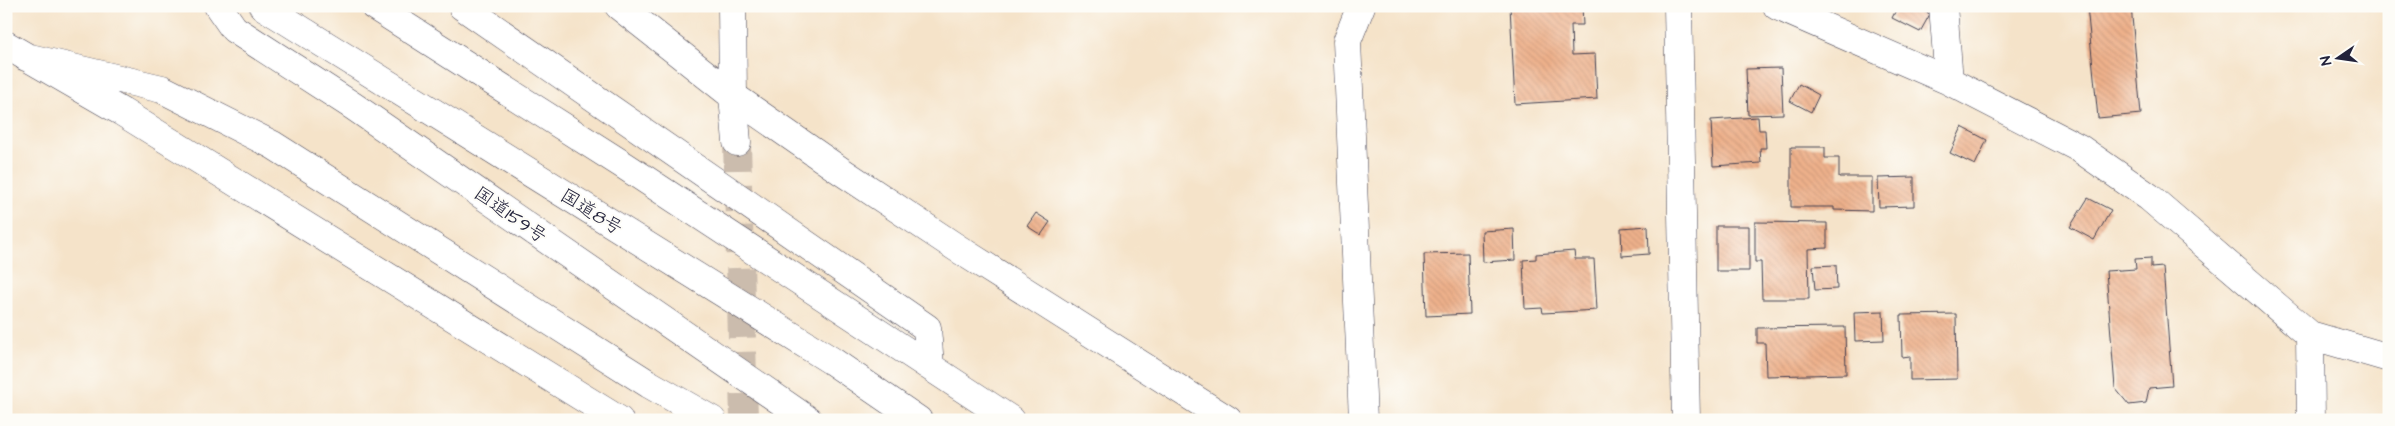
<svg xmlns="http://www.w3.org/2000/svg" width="2395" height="426" viewBox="0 0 2395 426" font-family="'Architects Daughter','Klee One',sans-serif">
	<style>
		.building { fill: url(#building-back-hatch) }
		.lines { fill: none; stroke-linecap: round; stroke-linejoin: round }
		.minor-tunnel { stroke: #cbbcad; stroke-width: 28; stroke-dasharray: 28 14; stroke-linecap: butt }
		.minor-casing { stroke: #423f50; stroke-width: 29 }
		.highway-casing { stroke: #423f50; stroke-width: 29 }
		.minor { stroke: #fff; stroke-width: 28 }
		.highway { stroke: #fff; stroke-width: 28 }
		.labels { text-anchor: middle; stroke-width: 4; stroke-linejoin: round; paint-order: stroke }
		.street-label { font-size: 19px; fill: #22223b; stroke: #fdfcf7 }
	</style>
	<defs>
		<pattern id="building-back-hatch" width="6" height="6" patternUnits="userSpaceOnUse" patternTransform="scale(1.25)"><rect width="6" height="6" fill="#eeb18b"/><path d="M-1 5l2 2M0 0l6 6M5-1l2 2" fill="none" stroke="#cc9879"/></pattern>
	</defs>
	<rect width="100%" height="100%" fill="#fdfcf7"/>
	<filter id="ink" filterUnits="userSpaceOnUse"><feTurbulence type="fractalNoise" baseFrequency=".02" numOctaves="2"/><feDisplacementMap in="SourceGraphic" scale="10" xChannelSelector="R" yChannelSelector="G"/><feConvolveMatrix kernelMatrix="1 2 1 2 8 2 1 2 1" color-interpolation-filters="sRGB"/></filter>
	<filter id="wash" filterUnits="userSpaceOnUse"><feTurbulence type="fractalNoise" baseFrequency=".0096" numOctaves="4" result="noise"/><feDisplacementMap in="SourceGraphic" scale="20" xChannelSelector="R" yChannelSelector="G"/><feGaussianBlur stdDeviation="1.12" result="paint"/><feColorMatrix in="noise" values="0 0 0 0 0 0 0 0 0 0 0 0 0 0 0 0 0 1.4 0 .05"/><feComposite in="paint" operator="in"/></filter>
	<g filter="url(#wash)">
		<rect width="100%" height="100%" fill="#f5e3c9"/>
		<g id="blocks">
			<!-- building -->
			<path class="building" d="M1510,6H1582L1583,25H1571L1572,55L1595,54L1597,99L1515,104Z
				M1898,6H1914L1930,14L1920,32L1892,18Z
				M2087,6H2131L2141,114L2098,118Z
				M1781,68L1783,114L1748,115L1746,69Z
				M1799,84L1819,95L1811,112L1790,101Z
				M1758,117L1759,130H1765L1766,148H1760L1761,163L1713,166L1711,120Z
				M1962,127L1987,140L1975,165L1950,153Z
				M1791,147H1825V158H1839V177H1872V211L1834,210V207H1791Z
				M1914,177V206L1879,207L1878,178Z
				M2088,198L2111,210L2094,240L2070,227Z
				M1036,213L1050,222L1041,235L1027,226Z
				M1755,222L1827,223V248L1808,249L1809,299H1762L1761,262H1755Z
				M1648,226L1649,254L1622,256L1621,228Z
				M1716,226H1749V271H1716Z
				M1514,229L1515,260L1483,262L1482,231Z
				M1574,251L1575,259H1594L1597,310L1543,313L1542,308L1525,309L1523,260L1536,259V254Z
				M1468,253L1470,314L1426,316L1424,254Z
				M2151,258V268L2163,267L2172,386L2149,388L2146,403L2129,405L2115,388L2106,271L2136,269L2135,259Z
				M1836,265L1837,289L1815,290L1813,266Z
				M1883,311L1884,340L1855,341L1854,312Z
				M1956,314L1957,379L1910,380V356L1902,357L1901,315Z
				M1845,327L1846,374L1766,376L1765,343H1757V328Z"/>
		</g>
	</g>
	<g filter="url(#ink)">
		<use href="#blocks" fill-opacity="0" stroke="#423f50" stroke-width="1"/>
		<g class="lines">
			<!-- minor-tunnel -->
			<path class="minor-tunnel" d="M737,142L744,420"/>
			<!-- minor casing -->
			<g class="minor-casing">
				<path id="minor" d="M732,6L733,96L737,142
					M1361,6L1347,41L1363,420
					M1678,6L1686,420
					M1777,6L1949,81L2079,148L2149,197L2310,335L2389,358
					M1943,6L1949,81
					M2310,335L2311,420"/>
			</g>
			<!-- highway casing -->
			<g class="highway-casing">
				<path id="highway" d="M218,6L234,29L353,106L808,420
					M263,6L832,361L918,420
					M374,6L625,166L1011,420
					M462,6L927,328L930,366
					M619,6L733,96L841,171L957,248L1228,420
					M6,45L122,112L619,420
					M26,57L162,89L273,145L649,384L712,420"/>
			</g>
			<!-- minor -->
			<use href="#minor" class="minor"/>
			<!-- highway -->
			<use href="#highway" class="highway"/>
		</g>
	</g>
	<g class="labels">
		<!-- street labels -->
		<g class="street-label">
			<text transform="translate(592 211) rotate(32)" y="7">国道8号</text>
			<text transform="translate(511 214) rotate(35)" y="7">国道159号</text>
		</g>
	</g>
	<!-- margin -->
	<rect width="2395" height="426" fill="none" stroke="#fdfcf7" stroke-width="25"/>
	<!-- north arrow -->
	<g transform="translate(2338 58) rotate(257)" stroke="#fdfcf7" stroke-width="4" paint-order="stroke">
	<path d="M0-4L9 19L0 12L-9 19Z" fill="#22223b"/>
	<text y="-8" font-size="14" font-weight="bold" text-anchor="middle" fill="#22223b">N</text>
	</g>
</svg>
